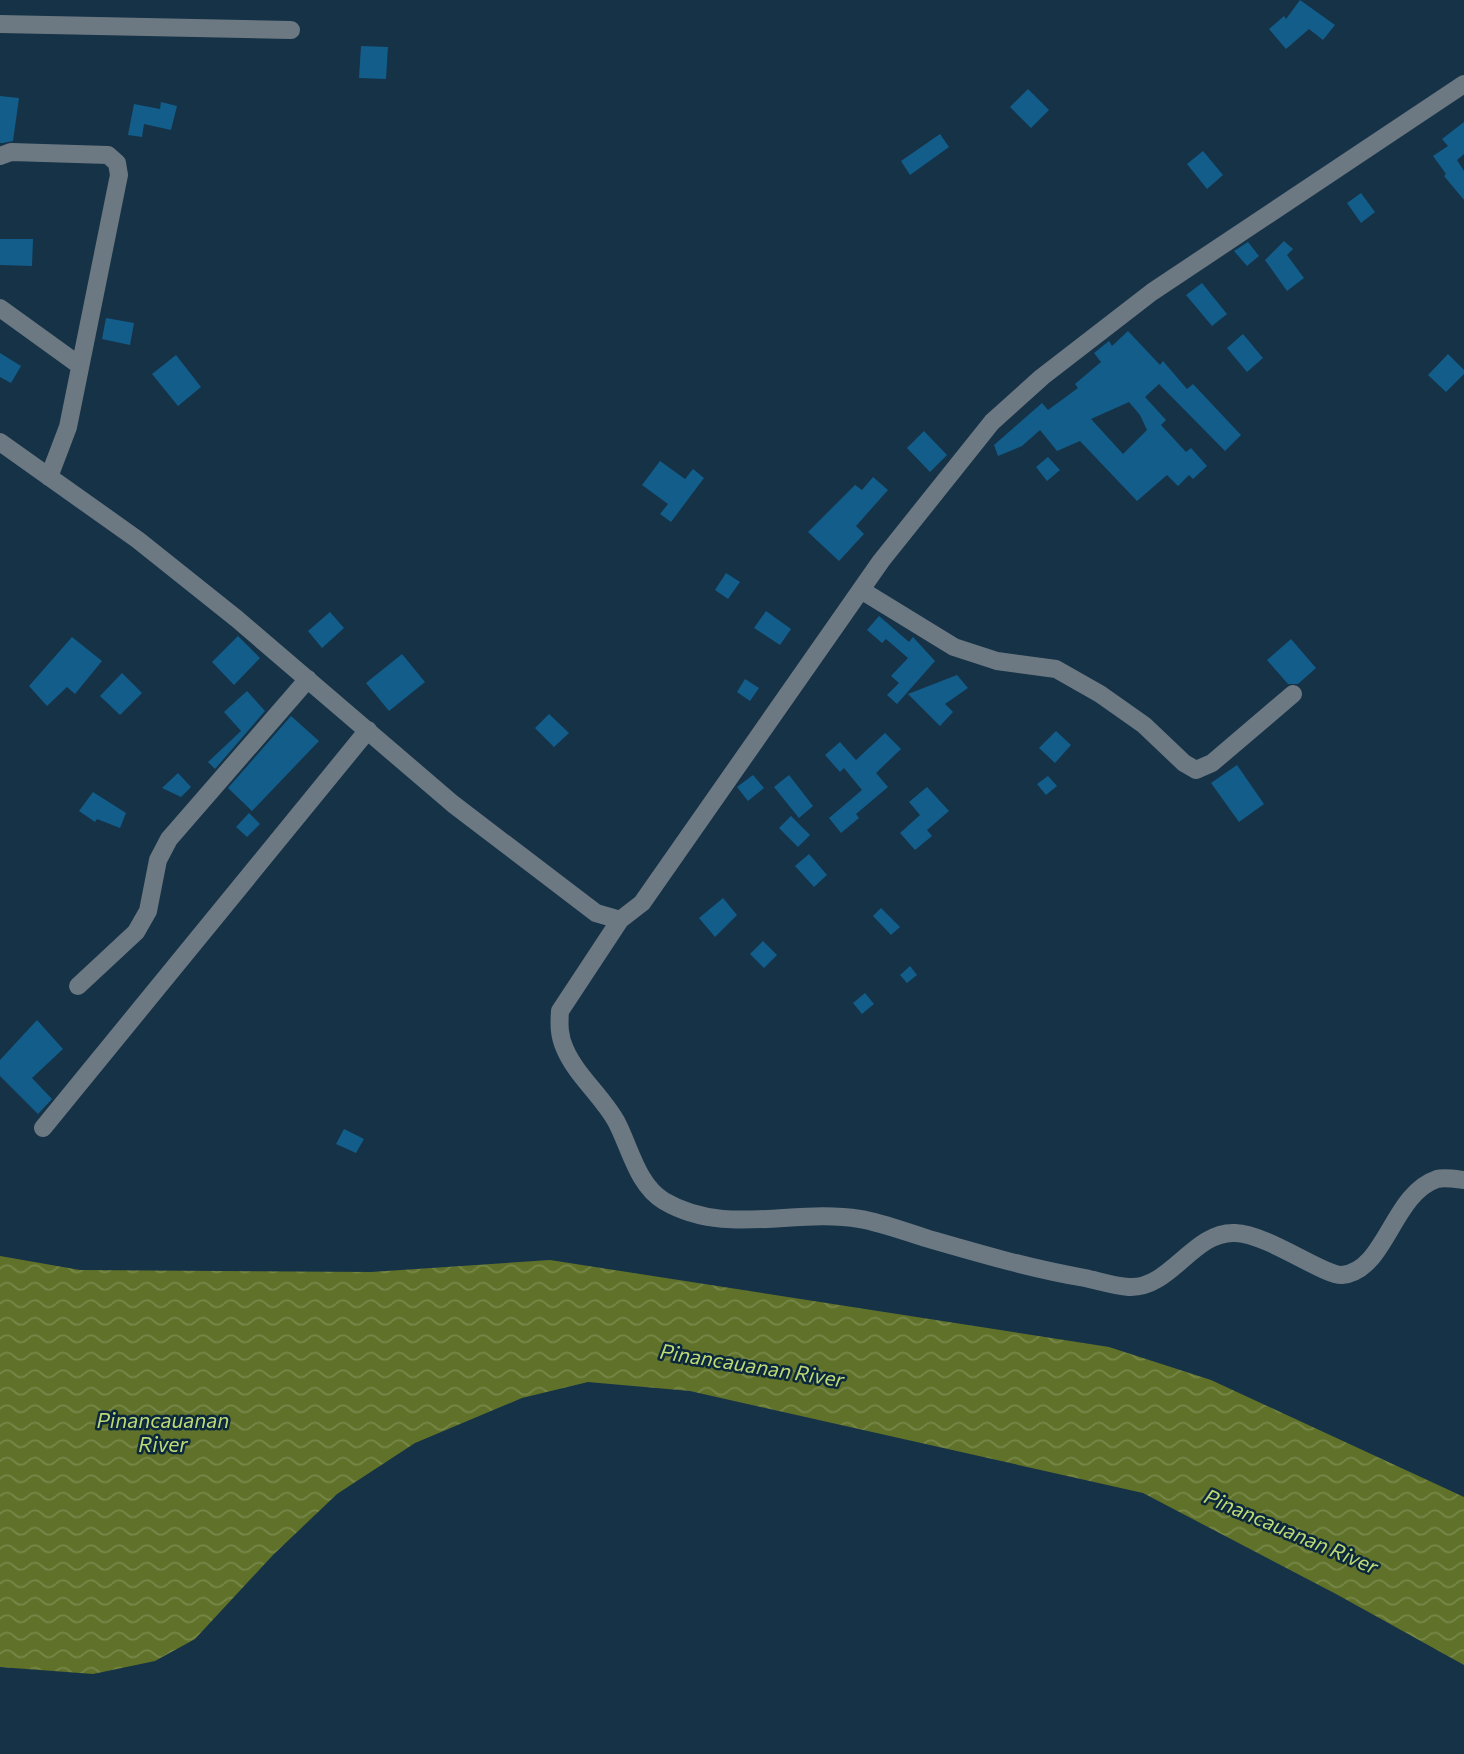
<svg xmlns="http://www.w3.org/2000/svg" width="1464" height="1754" viewBox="0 0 1464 1754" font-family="Commissioner,sans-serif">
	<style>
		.water { fill: url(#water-waves) }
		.building { fill: #135d8b; fill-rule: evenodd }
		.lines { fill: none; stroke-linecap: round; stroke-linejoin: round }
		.minor { stroke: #6c7983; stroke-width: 18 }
		.labels { text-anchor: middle; stroke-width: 5; stroke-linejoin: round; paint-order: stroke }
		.water-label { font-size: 21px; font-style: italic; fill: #bed975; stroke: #0c283c }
	</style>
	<defs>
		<pattern id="water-waves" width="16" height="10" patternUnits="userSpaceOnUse" patternTransform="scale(1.75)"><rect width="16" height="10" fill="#607229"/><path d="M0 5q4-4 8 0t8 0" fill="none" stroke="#778749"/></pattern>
	</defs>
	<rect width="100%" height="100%" fill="#163246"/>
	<!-- water -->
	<path class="water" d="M0,1256L80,1270L371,1272L550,1260L1109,1347L1211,1380L1464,1497V1665L1336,1594L1143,1493L690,1391L588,1382L522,1398L415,1443L337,1494L273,1555L195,1639L155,1661L93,1674L0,1667Z"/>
	<!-- building -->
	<path class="building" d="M1300,0L1335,25L1323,40L1309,29L1286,49L1269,29L1284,16L1286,19Z
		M361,46L388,47L386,79L359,78Z
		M1028,89L1049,110L1031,128L1010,107Z
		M0,96L19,98L13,141L3,143H0Z
		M161,102L177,106L171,130L144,124L142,137L128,135L134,104L160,109Z
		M1464,122V154L1457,160L1464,171V200L1444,176L1446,174L1433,156L1448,146L1442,139Z
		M940,134L949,147L910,175L901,161Z
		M1203,151L1223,175L1207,189L1187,164Z
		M1361,193L1375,212L1361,223L1347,203Z
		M0,239H33L32,266L0,265Z
		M1284,241L1293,249L1287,255L1304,278L1287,291L1265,260Z
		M1248,242L1259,256L1247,266L1234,251Z
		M1202,283L1227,314L1212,326L1186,295Z
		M106,318L134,323L130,345L102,339Z
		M1128,331L1160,365L1163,361L1187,389L1193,384L1241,435L1225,451L1159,384L1145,397L1166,420L1161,425L1186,452L1191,448L1207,466L1193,479L1189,475L1178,486L1167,475L1137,501L1080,441L1057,451L1040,430L1022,446L998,456L994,445L1042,403L1048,410L1078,388L1075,384L1101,362L1094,353L1109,341L1112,346ZM1129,402L1140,415L1147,430L1123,454L1091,419Z
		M1243,334L1263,358L1247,372L1227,348Z
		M0,353L21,366L11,383L0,377Z
		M1448,354L1464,370V374L1446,392L1428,375Z
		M176,355L201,387L178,406L152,374Z
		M924,431L947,455L930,472L907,448Z
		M1048,457L1060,470L1047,481L1036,467Z
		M660,461L685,479L693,469L704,478L671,522L660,514L668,504L642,485Z
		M873,477L888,490L856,526L864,534L839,561L808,532L855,485L862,490Z
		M726,573L740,582L728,599L715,590Z
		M766,611L791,629L780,645L754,628Z
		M330,612L344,628L322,648L308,631Z
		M879,616L909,642L913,637L935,661L897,704L887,695L899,683L891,676L908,658L886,639L882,643L867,630Z
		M238,636L260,658L234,685L212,662Z
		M72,637L102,661L75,694L67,687L47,706L29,686Z
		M1291,639L1316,668L1298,684H1288L1267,660Z
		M402,654L425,682L389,711L366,683Z
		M122,673L142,693L120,715L100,696Z
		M957,675L968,688L945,704L953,712L940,726L908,694Z
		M745,679L759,688L750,701L737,692Z
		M247,691L265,711L215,769L208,762L241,731L224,712Z
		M549,714L569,733L554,747L535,728Z
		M291,716L319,741L252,811L228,788Z
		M1056,731L1071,745L1055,763L1039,748Z
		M885,733L901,749L876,773L888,787L856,814L859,818L841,833L829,818L862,790L844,768L840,772L825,755L840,742L856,760Z
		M1237,765L1264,804L1239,822L1211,783Z
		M178,773L191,787L181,797L162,788Z
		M753,775L764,788L748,801L737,787Z
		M789,775L813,806L799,818L774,787Z
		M1048,776L1057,786L1046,795L1037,784Z
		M927,787L949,811L927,830L932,836L915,850L900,833L920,815L909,802Z
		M93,792L126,813L120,828L97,819L95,822L79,811Z
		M249,813L260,824L247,837L236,827Z
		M791,816L810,835L798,847L779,828Z
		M809,854L827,875L814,887L795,866Z
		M723,898L737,915L715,937L699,918Z
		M881,908L900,927L891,935L873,916Z
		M763,941L777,955L764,968L750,954Z
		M910,966L917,975L907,983L900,975Z
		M865,993L874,1004L862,1014L853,1003Z
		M37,1020L63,1049L32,1078L52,1099L38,1114L0,1076V1060Z
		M344,1129L364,1139L356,1153L336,1144Z"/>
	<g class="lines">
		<!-- minor -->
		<path class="minor" d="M0,24L291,30
			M0,156L11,152L108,155L117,163L119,175L68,427L49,477
			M0,308L79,365
			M0,442L138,540L237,619L453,804L596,913L620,920L642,903L881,561L992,422L1042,377L1152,292L1464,84
			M861,590L954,647L997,661L1056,669L1100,694L1144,725L1184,763L1196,770L1212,763L1293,694
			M620,920L560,1011C559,1025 559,1036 565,1049C576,1075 602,1096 616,1121C630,1147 637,1185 664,1201C725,1237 794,1208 860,1219C883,1223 906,1232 929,1239C981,1254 1032,1269 1085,1278C1099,1281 1114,1286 1129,1287C1171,1289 1193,1231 1235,1233C1268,1234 1324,1276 1342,1275C1386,1271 1392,1194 1437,1179C1444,1177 1456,1179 1464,1180
			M78,986L136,932L148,911L158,860L169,839L308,679
			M43,1128L368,730"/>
	</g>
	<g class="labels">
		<!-- water labels -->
		<g class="water-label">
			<text transform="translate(752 1366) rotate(9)" y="7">Pinancauanan River</text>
			<text x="163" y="1428">Pinancauanan<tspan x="163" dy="24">River</tspan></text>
			<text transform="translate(1291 1532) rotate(23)" y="7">Pinancauanan River</text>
		</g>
	</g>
</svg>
